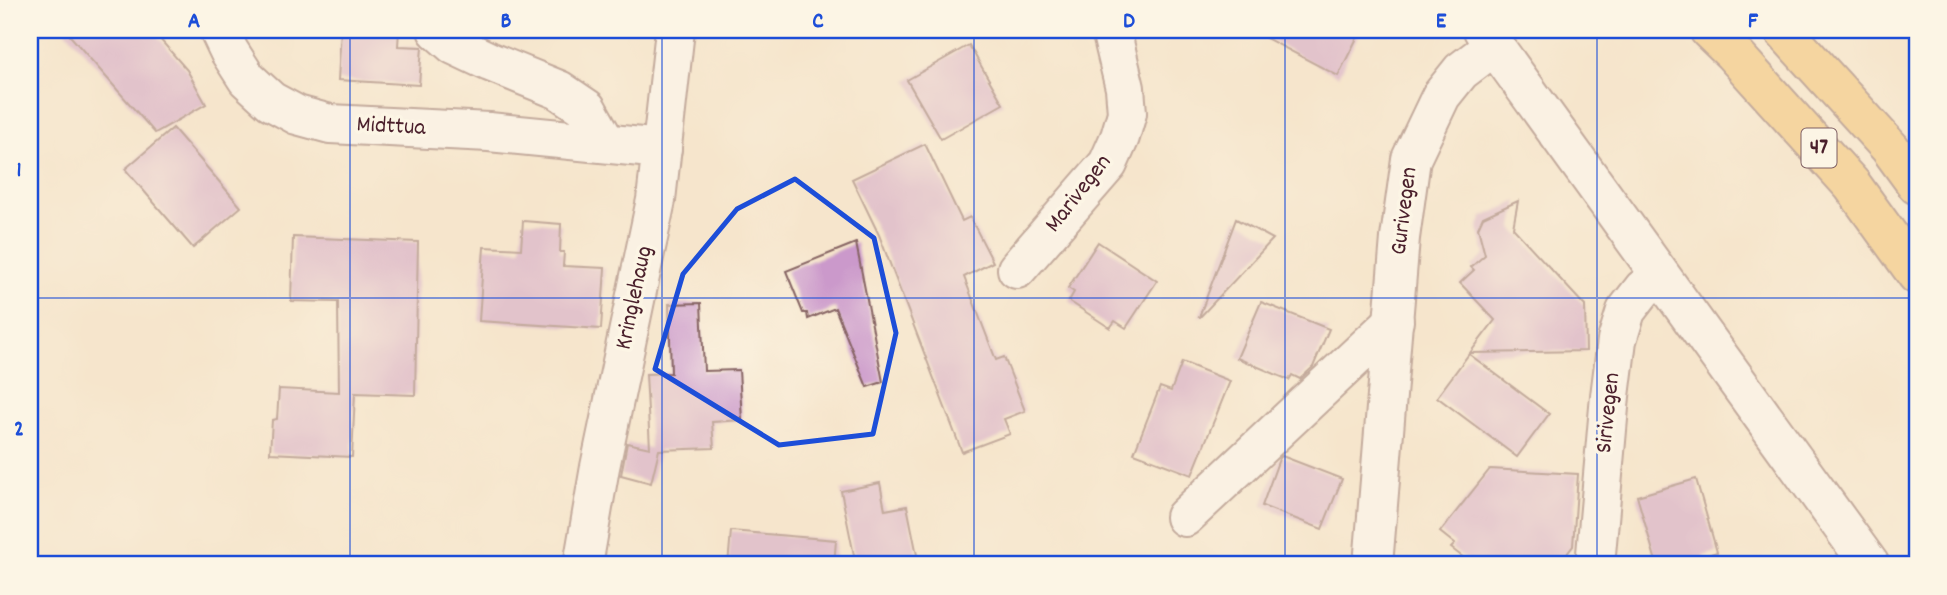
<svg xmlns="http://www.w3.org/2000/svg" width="1947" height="595" font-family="Dekko,sans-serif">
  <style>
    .building { fill: #cb99cb }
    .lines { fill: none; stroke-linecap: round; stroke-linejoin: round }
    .street-casing { stroke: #866463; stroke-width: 42 }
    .primary-casing { stroke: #866463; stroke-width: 42 }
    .street { stroke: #fff; stroke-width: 38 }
    .primary { stroke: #f3c26a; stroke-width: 38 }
    .marked { fill: none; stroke: #1d4ed8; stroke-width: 5; stroke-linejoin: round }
    .grid { fill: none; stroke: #1d4ed8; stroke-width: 2; stroke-opacity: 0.55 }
    .labels { text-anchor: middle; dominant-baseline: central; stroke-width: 7; stroke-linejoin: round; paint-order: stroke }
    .shield { fill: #fcf5e5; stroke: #7f5f63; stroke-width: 2 }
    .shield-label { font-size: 23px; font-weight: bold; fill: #4a1f2b }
    .street-label { font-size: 24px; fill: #4a1f2b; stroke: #fcf5e5 }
    .neatline { fill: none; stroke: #1d4ed8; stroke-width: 2.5 }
    .grid-label { font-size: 23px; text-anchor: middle; font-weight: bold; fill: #1d4ed8 }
  </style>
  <rect width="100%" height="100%" fill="#fcf5e5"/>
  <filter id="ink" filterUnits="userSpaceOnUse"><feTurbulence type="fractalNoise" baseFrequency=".0143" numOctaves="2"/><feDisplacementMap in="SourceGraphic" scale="14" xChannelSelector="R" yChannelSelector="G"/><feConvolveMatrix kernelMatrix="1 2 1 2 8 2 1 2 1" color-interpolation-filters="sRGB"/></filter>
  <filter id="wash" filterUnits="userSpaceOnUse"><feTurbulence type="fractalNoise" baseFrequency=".00686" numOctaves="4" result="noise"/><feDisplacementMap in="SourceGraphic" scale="28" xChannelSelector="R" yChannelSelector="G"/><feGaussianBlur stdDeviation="1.57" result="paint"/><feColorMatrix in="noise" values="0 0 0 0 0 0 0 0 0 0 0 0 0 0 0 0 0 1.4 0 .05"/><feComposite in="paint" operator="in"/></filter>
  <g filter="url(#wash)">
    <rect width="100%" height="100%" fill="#f6e5cc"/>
    <g id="blocks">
      <g class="building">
        <polygon points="65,30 152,30 187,70 206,104 155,133"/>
        <polygon points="341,30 399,30 398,46 422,47 419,85 338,80"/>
        <polygon points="1251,30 1361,30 1338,76"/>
        <polygon points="969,45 1003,104 941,139 907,80"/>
        <polygon points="173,128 241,207 193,248 125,169"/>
        <polygon points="925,144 962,221 970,217 993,262 964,277 996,360 1004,357 1025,411 1004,419 1010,434 962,452 879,235 852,179"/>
        <polygon points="1518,201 1513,228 1585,306 1586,351 1470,353 1495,320 1460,283 1474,270 1471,267 1485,255 1478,228 1483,217"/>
        <polygon points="1236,219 1273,239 1200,317 1199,317"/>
        <polygon points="523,221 561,224 560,252 564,252 563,266 605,268 601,329 479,321 484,247 521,249"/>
        <polygon points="293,237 418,242 415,395 355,393 352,457 270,453 272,420 277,419 279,389 339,392 338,302 291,301"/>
        <polygon points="1098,242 1157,281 1126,328 1115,321 1110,328 1069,301 1074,292 1068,288"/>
        <polygon points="856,243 883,382 867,387 835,308 808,319 807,313 803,313 786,271"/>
        <polygon points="1261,302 1329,329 1313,367 1300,379 1292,375 1289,380 1237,358"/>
        <polygon points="701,303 704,371 739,370 742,420 712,422 714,448 659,450 651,483 621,475 627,443 650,448 646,374 671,373 669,304"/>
        <polygon points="1469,354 1549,414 1517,457 1437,397"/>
        <polygon points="1182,362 1230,381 1192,475 1134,453 1160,387 1171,391"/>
        <polygon points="1282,456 1342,479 1322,529 1262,506 1279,459"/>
        <polygon points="1490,469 1578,474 1573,546 1558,565 1473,565 1451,548 1455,544 1440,532"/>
        <polygon points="1696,479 1717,552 1704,556 1706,565 1657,565 1637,496"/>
        <polygon points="880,483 885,510 907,506 919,565 856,565 841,491"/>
        <polygon points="731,531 836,540 834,565 728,565"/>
      </g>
    </g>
  </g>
  <g filter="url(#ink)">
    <use href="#blocks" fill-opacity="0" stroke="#866463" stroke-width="2"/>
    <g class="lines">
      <g class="street-casing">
        <g id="street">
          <polyline points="219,30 229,51 247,79 271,101 297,115 330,124 489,132 662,149"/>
          <polyline points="437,30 454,45 490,62 559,90 587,109 606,143"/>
          <polyline points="1483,30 1870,565"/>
          <polyline points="1017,269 1108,164 1120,137 1127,113 1125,88 1111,30"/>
          <polyline points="1185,517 1394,321"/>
          <polyline points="583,565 600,467 656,200 675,30"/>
          <polyline points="1373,565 1400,238 1411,159 1441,96 1461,71 1494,46"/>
          <polyline points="1595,565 1610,396 1617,340 1626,311 1643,289 1660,276"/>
        </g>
      </g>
      <g class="primary-casing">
        <g id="primary">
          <polyline points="1709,30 1732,52 1852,185 1917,275"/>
          <polyline points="1783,30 1890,148 1917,185"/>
        </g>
      </g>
      <use href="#street" class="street"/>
      <use href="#primary" class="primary"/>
    </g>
  </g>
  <path d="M0 0H1947V595H0ZM795 179 874 238 896 333 873 434 779 445 655 369 683 274 737 209Z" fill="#f6e5cc" fill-opacity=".55" fill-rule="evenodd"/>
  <path class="marked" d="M795 179 874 238 896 333 873 434 779 445 655 369 683 274 737 209Z"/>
  <path class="grid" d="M350 30V565M662 30V565M974 30V565M1285 30V565M1597 30V565M30 298H1917"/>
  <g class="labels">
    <rect class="shield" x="1801.5" y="128.5" width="35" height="39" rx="5"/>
    <g class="shield-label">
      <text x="1819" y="148">47</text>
    </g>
    <g class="street-label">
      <text transform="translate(391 127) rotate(3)">Midttua</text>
      <text transform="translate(1079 194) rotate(-52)">Marivegen</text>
      <text transform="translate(1405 211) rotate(-83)">Gurivegen</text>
      <text transform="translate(635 298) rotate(-78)">Kringlehaug</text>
      <text transform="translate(1609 413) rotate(-84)">Sirivegen</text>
    </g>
  </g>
  <rect width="1947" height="595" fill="none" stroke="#fcf5e5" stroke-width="77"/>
  <rect x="38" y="38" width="1871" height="518" class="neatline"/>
  <g class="grid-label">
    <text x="194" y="27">A</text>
    <text x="506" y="27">B</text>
    <text x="818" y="27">C</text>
    <text x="1129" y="27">D</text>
    <text x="1441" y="27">E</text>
    <text x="1753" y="27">F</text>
    <text x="19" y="176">1</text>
    <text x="19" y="435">2</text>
  </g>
</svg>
